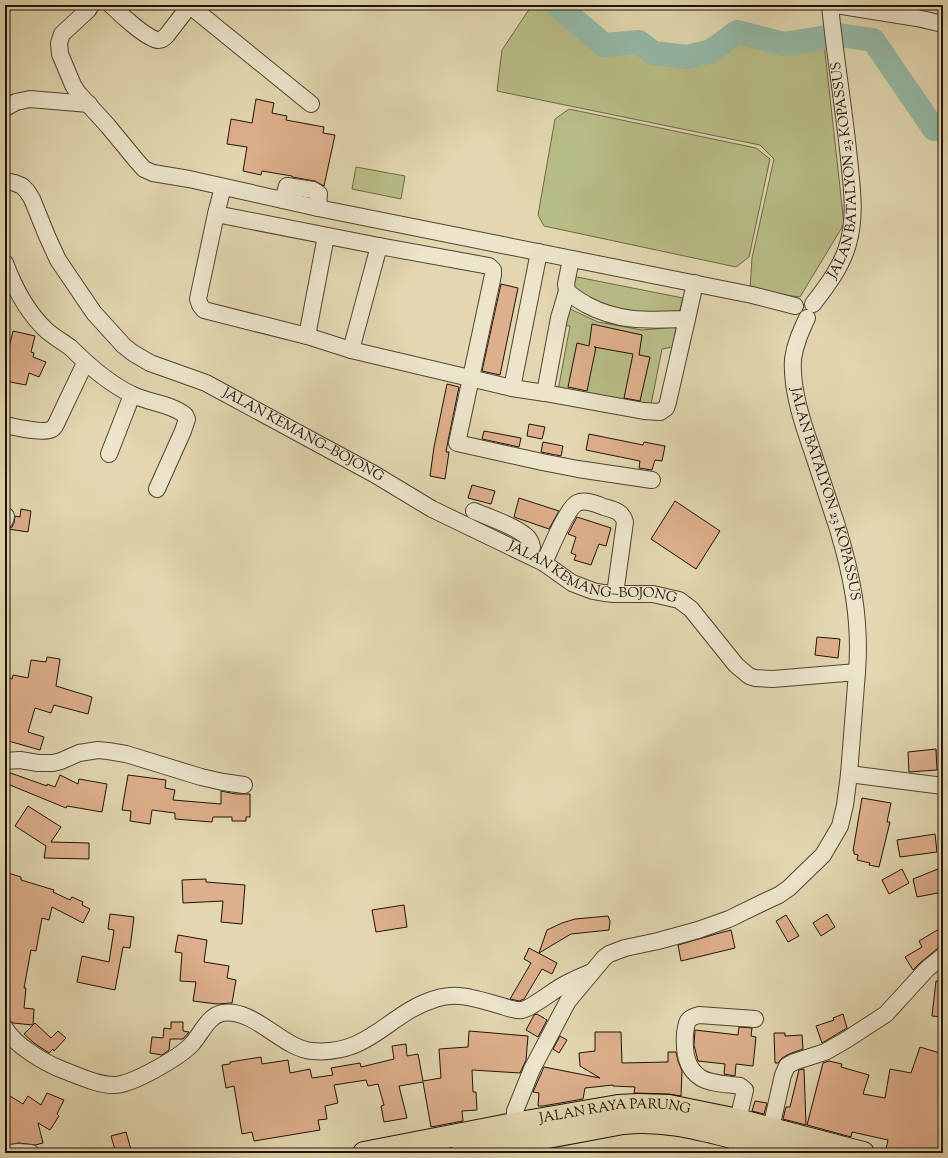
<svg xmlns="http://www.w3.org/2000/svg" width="948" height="1158" font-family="'Sorts Mill Goudy',serif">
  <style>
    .green { fill: #b8bd87; stroke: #6c6847 }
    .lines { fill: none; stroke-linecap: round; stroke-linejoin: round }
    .river { stroke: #95baa8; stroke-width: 24 }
    .building { fill: #deaf8c; stroke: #211207 }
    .minor-casing { stroke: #514331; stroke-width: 18 }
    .highway-casing { stroke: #211207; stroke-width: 24 }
    .minor { stroke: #ece5cc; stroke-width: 16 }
    .highway { stroke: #e2d7b0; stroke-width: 22 }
    .labels { text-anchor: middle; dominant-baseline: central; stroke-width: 3; stroke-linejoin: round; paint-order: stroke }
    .street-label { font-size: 14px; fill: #211207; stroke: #ece5cc }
  </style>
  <rect width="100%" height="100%" fill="#e2d7b0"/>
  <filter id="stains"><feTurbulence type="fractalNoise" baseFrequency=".005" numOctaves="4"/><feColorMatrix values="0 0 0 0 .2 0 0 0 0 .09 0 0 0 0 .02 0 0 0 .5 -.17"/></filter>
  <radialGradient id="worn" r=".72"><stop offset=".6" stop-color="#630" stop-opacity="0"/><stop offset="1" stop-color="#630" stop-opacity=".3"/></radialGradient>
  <g class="green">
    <polygon points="532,5 545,5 603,54 638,50 654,63 690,65 712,59 738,37 761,46 785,49 824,43 844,224 800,297 750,290 752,258 774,159 760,145 497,91 502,50"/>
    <polygon points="569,109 756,148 770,159 749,257 736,267 544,226 538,215 555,119"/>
    <polygon points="356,167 405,176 401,199 352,189"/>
    <polygon points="572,276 683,298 678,317 640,321 568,296"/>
    <polygon points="566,307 598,322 642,330 676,327 673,347 662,349 649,415 557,396 570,326 562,325"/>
  </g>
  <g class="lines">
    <polyline class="river" points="557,5 604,45 639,42 653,53 687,57 711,51 737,32 784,44 839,35 873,40 934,129"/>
  </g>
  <g class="building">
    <polygon points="256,99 274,103 272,113 287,116 286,120 324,127 323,133 335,135 324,186 315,181 292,177 292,176 262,171 261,175 243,171 247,147 227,144 231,119 252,123"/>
    <polygon points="501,284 518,288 500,375 482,371"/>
    <polygon points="592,324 642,335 639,355 650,357 640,401 624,398 633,354 594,347 596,347 587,391 568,387 577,343 589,346"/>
    <polygon points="13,331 35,336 31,352 34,353 33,357 46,362 39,377 29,373 26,385 5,381 5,356 8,348 9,348"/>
    <polygon points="447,384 459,387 448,441 446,452 449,452 445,479 430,476 434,447"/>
    <polygon points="529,424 545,427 542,439 527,436"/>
    <polygon points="484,431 521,438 519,447 482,439"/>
    <polygon points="589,434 643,445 644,442 665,446 662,461 655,460 652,470 639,468 640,461 586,450"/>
    <polygon points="543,442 563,446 561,456 541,452"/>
    <polygon points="472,485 495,491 491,504 468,498"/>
    <polygon points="519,498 559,511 549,529 514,517"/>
    <polygon points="675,501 720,531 696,569 651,539"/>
    <polygon points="21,509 31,511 28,532 8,529 12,527 14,523 15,516 20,517"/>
    <polygon points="577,517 611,528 606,546 599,544 591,565 574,560 576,555 571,553 576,537 568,534"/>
    <polygon points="817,637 840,639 838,658 815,655"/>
    <polygon points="47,657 60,659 56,686 92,697 88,714 54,705 51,713 35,708 28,732 44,737 40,750 5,740 5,675 12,679 13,675 28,678 31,660 46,662"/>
    <polygon points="936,749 937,770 909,772 908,752"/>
    <polygon points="5,771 47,786 47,784 55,787 60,775 78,784 79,779 107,784 102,812 67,806 66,808 5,783"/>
    <polygon points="128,775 166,780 165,788 175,790 173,800 221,804 221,791 236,794 250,794 250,817 246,817 246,821 232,821 232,817 213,817 212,822 175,819 175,813 152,810 150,824 130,821 131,811 122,810"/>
    <polygon points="862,798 891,803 887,822 890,822 879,867 869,865 870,863 857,860 858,855 854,854 854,851 853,851"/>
    <polygon points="28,806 61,827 51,842 89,843 89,859 44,858 46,846 15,826"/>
    <polygon points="935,834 937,852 900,857 897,840"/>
    <polygon points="943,867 943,892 917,897 913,879"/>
    <polygon points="902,869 909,883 889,894 882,880"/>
    <polygon points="5,872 21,877 21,880 54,890 53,892 70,900 72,897 83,902 82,905 90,909 83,923 52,907 49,920 42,918 36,951 31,950 24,988 26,988 24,1008 34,1009 33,1025 13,1023 9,1020 5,1019 9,973 5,972 8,952 5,951 5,921 8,908 5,908"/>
    <polygon points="206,879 206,882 245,885 242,924 221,922 223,901 183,903 182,880"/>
    <polygon points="404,905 407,927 376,932 372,910"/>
    <polygon points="110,914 134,917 130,948 123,947 115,990 77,982 82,956 109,962 114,930 108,929"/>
    <polygon points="827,914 835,927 821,936 813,923"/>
    <polygon points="786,915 799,936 788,942 776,921"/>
    <polygon points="608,916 610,921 609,930 571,934 539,953 547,930 562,923 575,919"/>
    <polygon points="939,929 943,937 943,947 937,949 921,962 913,970 905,957 922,947 919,941"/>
    <polygon points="731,930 735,948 681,961 678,945 716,934"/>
    <polygon points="178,935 207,940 204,962 229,966 227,978 236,980 232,1003 217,1004 193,1001 196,982 180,981 182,953 175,952"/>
    <polygon points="529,948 557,963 552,974 542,969 524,999 519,1001 510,999 531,963 524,959"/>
    <polygon points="936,981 943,982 943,1017 932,1016"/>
    <polygon points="537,1014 547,1020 538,1037 526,1030 534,1015"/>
    <polygon points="843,1014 847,1028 822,1043 816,1026 834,1020 833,1018"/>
    <polygon points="171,1022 183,1022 183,1031 189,1032 183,1039 170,1039 169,1050 162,1055 150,1053 152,1037 163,1038 164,1028 171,1029"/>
    <polygon points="35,1023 51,1038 58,1031 66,1038 54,1051 53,1049 49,1053 34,1043 24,1034"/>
    <polygon points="739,1027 752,1028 751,1036 756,1037 753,1066 736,1064 735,1076 724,1074 725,1064 698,1061 694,1045 695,1030 738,1035"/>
    <polygon points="469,1031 528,1036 526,1060 520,1073 472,1070 473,1092 476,1092 477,1110 462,1111 463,1121 431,1127 423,1082 399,1086 407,1118 384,1122 381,1106 384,1105 378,1084 368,1086 366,1080 334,1085 338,1103 325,1106 327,1119 318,1120 320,1130 254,1141 252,1132 242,1134 234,1086 226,1088 222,1065 230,1064 230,1062 261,1057 262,1064 288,1060 290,1073 310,1069 312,1078 333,1075 331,1068 360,1063 361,1067 394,1059 392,1046 406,1044 407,1056 418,1054 423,1081 441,1078 439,1049 468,1047"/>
    <polygon points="595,1032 621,1032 622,1063 668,1062 668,1052 676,1052 678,1061 682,1071 681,1096 669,1094 634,1093 635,1087 613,1086 613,1085 585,1088 583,1099 543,1106 538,1106 539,1093 533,1092 544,1067 600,1078 580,1066 579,1053 595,1051"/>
    <polygon points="774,1033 785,1033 785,1036 802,1035 803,1049 789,1054 782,1058 778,1063 775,1063"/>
    <polygon points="560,1036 567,1040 559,1053 553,1049"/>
    <polygon points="920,1047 943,1054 943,1153 885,1153 888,1140 852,1132 851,1137 807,1125 823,1063 829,1061 842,1064 841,1067 869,1075 863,1094 885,1098 890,1069 911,1073"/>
    <polygon points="804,1069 806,1125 783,1119 786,1107 790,1107 799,1070"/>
    <polygon points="5,1093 23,1104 28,1096 41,1105 47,1093 64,1100 57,1114 59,1116 50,1130 38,1123 43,1143 35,1145 19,1143 7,1145 5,1144"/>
    <polygon points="755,1101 767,1103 764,1114 752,1111"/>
    <polygon points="126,1132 132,1153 116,1153 111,1136"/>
  </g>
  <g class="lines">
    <g class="minor-casing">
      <g id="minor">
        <polyline points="91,5 88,10 62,34 59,43 60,54 73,85 78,93 108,126 136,160 144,169 153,173 189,179 318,208 752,295 795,306"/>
        <path d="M111 5C119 13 149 41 159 40 162 40 164 38 167 35L190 5"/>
        <polyline points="189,5 311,104"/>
        <polyline points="836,5 917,18 943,24"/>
        <polyline points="5,108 16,102 30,99 89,104"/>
        <path id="s1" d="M5 181 15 183 22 186 27 191 32 199 47 236 58 260 94 313 124 346 133 353 150 363 206 383 374 474 432 509 544 563 572 583 593 591 604 593 615 594H653L679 600 691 609 736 665 749 676 755 678 773 679 857 672 849 774 845 805 840 826 823 855 789 888 779 895 766 901 729 919 698 930 658 941 625 948 609 954 604 958 568 1001 532 1069 515 1111 514 1124 516 1134"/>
        <polyline points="223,187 216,214 198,299 200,305 204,310 307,336 351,350 512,388 545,393"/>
        <polyline points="283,200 287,186 313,190 319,194 318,208"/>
        <polyline points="216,214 379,246 489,266 493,270 493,275 457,443 542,462 578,469 652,480"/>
        <path d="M571 259 566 284 567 291C573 297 580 301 587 305 621 323 650 320 687 319L695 283"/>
        <path d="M5 263C14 287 27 312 46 330 54 337 63 342 71 348 89 366 108 383 131 394 148 403 170 403 185 415L187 419 183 431 157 489"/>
        <polyline points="567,291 559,318 545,393 644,411 660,412 666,408 668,402 687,319"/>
        <path id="s2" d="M813 304C827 286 842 266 848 244 856 217 852 187 849 159 844 108 835 57 830 5"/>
        <path id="s3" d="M807 318C801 331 795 344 793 359 791 390 803 424 813 453 821 477 829 501 837 526 852 575 861 620 857 672"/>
        <polyline points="307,336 326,236"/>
        <polyline points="351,350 379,246"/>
        <polyline points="512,388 539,252"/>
        <path d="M5 425C15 427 44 434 52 429 54 428 55 426 56 424L85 363"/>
        <polyline points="109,454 132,395"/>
        <path d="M474 511C488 517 515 526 526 536 530 539 531 542 532 547L528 555"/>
        <polyline points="5,520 6,516"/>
        <path d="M544 563C549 552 567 508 577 503 585 499 596 504 604 507 614 510 622 511 625 522L615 594"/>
        <polyline points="5,761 20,760 38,763 53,763 61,761 79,753 98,750 108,751 126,754 201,777 223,782 244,785"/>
        <polyline points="849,774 943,786"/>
        <path d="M5 1028C14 1045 45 1063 63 1070 79 1076 97 1085 114 1085 132 1085 180 1057 192 1044 201 1034 208 1016 222 1013 253 1007 283 1049 312 1051 370 1056 388 1013 435 999 459 991 479 1000 502 1006 508 1008 516 1011 522 1010 532 1008 551 992 562 986 570 981 580 977 589 973"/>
        <path d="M738 1120 745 1090 740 1086C728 1084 711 1084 701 1078 685 1068 684 1050 685 1033 686 1029 686 1024 688 1021 690 1018 695 1016 699 1015L755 1019"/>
        <polyline points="771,1128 783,1075 787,1066 794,1062 825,1052 846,1040 886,1014 927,969 943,956"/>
        <polyline points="12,1153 18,1152 31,1153"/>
      </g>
    </g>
    <g class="highway-casing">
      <g id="highway">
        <path id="s4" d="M364 1153 514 1124 618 1106 638 1105 669 1106 738 1120 863 1153"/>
        <path d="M462 1153 623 1123C660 1119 693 1127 728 1136 751 1142 774 1147 797 1153"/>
      </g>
    </g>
    <use href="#minor" class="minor"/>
    <use href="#highway" class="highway"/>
  </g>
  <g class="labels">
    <g class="street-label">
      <text stroke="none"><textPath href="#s2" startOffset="143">JALAN BATALYON 23 KOPASSUS</textPath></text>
      <text stroke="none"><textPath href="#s1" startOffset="410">JALAN KEMANG–BOJONG</textPath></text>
      <text stroke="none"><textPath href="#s3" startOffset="183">JALAN BATALYON 23 KOPASSUS</textPath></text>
      <text stroke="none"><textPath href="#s1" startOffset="734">JALAN KEMANG–BOJONG</textPath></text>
      <text stroke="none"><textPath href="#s4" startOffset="255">JALAN RAYA PARUNG</textPath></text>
    </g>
  </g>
  <rect width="948" height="1158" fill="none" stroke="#e2d7b0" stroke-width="20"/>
  <rect x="6" y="6" width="936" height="1146" fill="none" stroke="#211207" stroke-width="2"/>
  <rect x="10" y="10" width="928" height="1138" fill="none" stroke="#211207"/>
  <rect width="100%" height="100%" filter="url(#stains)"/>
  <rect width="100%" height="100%" fill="url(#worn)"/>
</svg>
